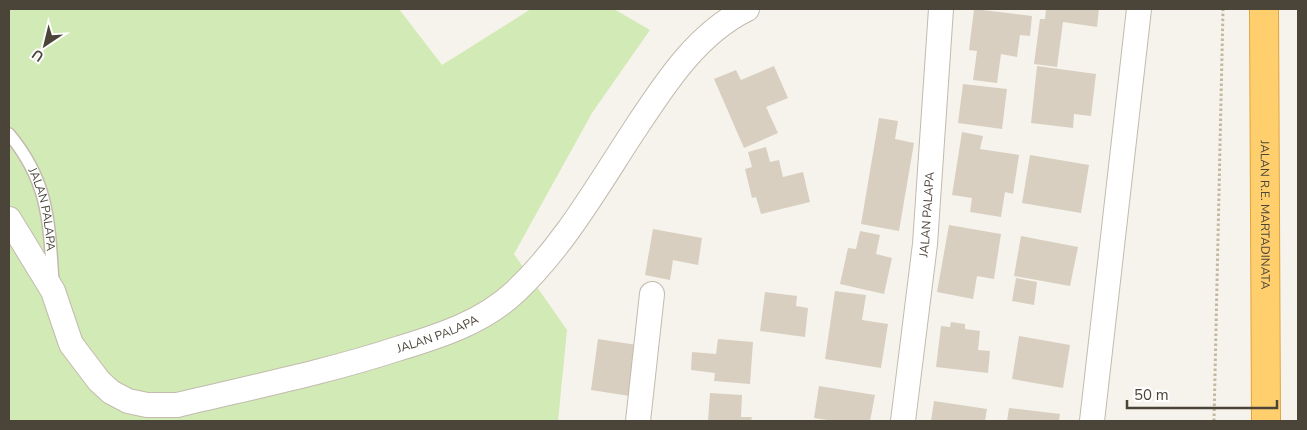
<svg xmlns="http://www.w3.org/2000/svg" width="1307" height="430" font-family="'Nunito Sans',sans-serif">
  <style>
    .green { fill: #d2eab5 }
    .building { fill: #d8cfc1 }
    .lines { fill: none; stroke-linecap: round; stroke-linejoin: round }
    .lane-casing { stroke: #c2bbae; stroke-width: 14 }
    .street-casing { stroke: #c2bbae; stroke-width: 26 }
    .highway-casing { stroke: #e0a43c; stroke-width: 30 }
    .path { stroke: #c4b79f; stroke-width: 3; stroke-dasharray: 2.5 2.5; stroke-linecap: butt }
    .lane { stroke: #fff; stroke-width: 11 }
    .street { stroke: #fff; stroke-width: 24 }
    .highway { stroke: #ffcf6e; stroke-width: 28 }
    .labels { text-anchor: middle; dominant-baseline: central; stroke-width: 4; stroke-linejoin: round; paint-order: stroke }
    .street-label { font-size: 12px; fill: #4b4439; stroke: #fff }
  </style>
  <rect width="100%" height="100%" fill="#f6f3ec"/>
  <polygon class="green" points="9,9 399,9 442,65 531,9 614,9 650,30 592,113 514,254 567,330 558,421 9,421"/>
  <g class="building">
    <polygon points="974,9 1032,16 1030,36 1020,35 1017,57 1001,54 997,83 973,80 977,51 969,50"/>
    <polygon points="1046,9 1099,9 1097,27 1063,22 1057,67 1034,64 1040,19 1045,19"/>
    <polygon points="774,66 788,98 766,107 778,133 744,148 714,79 736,70 741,80"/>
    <polygon points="1037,66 1096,74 1091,116 1074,114 1073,128 1031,123"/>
    <polygon points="963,84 1007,89 1002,129 958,123"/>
    <polygon points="879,118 898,121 895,139 914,143 899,231 861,224"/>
    <polygon points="962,132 983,136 980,149 1019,155 1013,194 1005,192 1001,217 970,212 972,198 952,195"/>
    <polygon points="766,147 770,162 779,160 783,177 803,172 810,202 761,214 756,197 752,198 745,169 752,167 748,152"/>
    <polygon points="1030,155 1089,165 1081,213 1022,203"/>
    <polygon points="949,225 1001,234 994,279 977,276 973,299 937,292"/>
    <polygon points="653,229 702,238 698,265 673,260 670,280 645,275"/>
    <polygon points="860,231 880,235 876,254 892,258 884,294 840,284 848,248 856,249"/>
    <polygon points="1021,236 1078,247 1070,286 1014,276"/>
    <polygon points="1016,278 1037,282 1034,305 1012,301"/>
    <polygon points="835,291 866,295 862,320 888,324 881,368 825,359"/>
    <polygon points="765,292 797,296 796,306 808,308 805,337 760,331"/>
    <polygon points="951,322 965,324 965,329 980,331 978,350 990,351 988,373 936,367 941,326 950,327"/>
    <polygon points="1019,336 1070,345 1063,388 1012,379"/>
    <polygon points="598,339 637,345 630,396 591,390"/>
    <polygon points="718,339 753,342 750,384 714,381 715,373 691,370 692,352 716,354"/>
    <polygon points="819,386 875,395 870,421 834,421 814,418"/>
    <polygon points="710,393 742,395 741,417 752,417 751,421 708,421"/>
    <polygon points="934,401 987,409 985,421 931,421"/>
    <polygon points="1009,408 1060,414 1059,421 1007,421"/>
  </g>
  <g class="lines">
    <g class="lane-casing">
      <g id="lane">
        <path id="s1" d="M9 134C49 182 49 222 53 282"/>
      </g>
    </g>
    <g class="street-casing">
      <g id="street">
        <path id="s2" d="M9 219 53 291 71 344 99 381 111 392 128 401 147 405H177C252 387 327 372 400 348 440 336 483 322 515 292 563 247 597 187 633 132 664 85 696 34 747 9"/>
        <polyline points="638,421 652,294"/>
        <path id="s3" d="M903 421 925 244 941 9"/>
        <polyline points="1092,421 1139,9"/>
      </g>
    </g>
    <g class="highway-casing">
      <g id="highway">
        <path id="s4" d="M1264 9 1266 421"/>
      </g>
    </g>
    <polyline class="path" points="1214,421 1223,9"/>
    <use href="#lane" class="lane"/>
    <use href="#street" class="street"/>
    <use href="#highway" class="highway"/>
  </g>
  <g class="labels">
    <g class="street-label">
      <text stroke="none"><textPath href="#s1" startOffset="84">JALAN PALAPA</textPath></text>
      <text stroke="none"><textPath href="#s3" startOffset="208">JALAN PALAPA</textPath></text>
      <text stroke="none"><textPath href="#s4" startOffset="206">JALAN R.E. MARTADINATA</textPath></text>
      <text stroke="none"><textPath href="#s2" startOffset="542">JALAN PALAPA</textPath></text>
    </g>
  </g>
  <rect width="1307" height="430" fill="none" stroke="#4b4439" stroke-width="20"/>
  <g transform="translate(45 45) rotate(215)" stroke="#ffffff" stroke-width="4" paint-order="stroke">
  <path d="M0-4L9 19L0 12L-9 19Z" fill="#4b4439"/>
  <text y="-8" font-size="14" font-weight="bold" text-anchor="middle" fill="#4b4439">U</text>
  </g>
  <path d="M1127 400v8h150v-8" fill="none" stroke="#4b4439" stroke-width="2.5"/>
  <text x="1134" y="400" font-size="15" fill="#4b4439" stroke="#ffffff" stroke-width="4" paint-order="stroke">50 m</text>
</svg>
